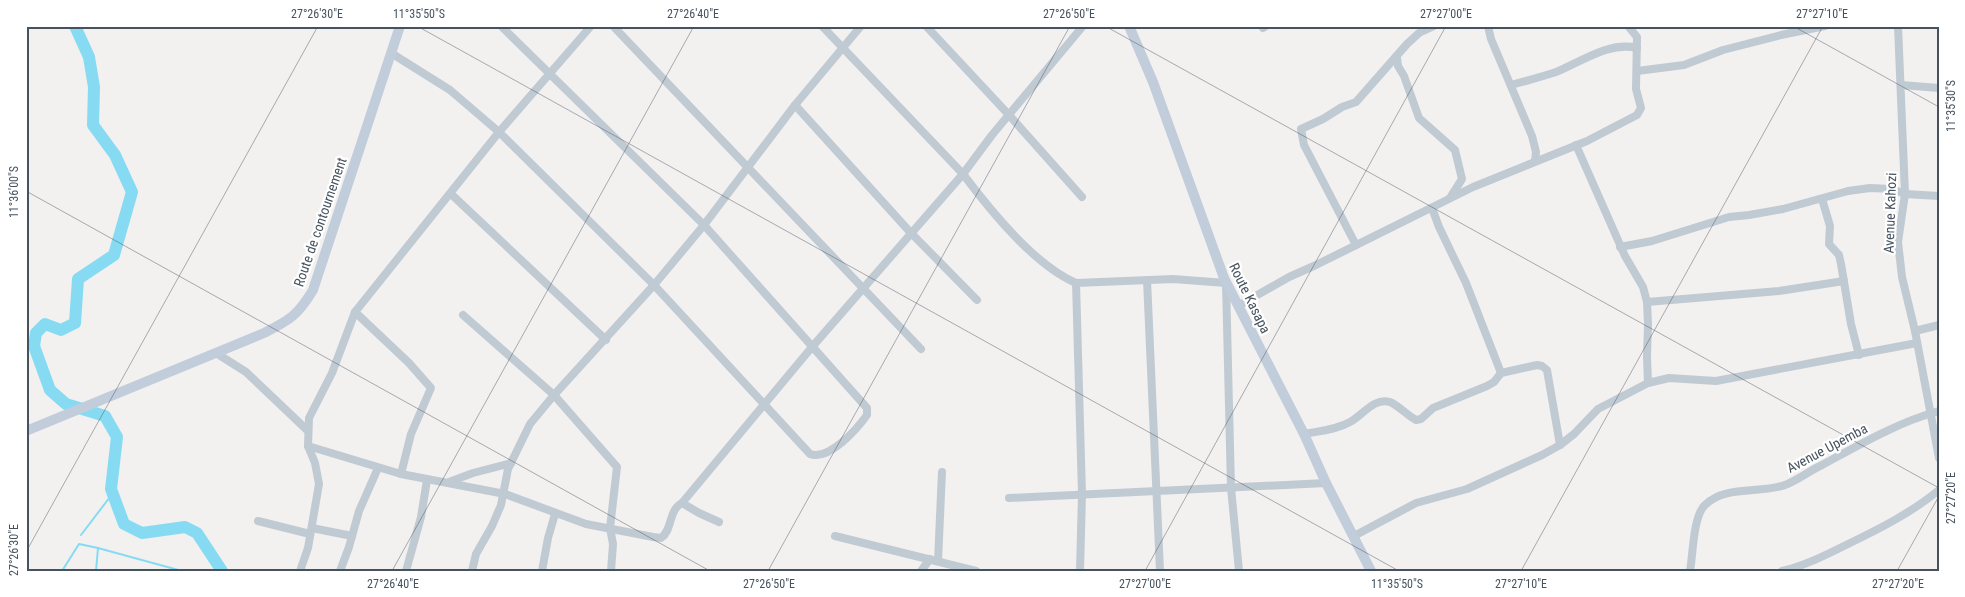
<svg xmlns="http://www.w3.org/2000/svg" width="1965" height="597" font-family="'Roboto Condensed',sans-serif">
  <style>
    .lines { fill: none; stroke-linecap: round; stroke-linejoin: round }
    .stream { stroke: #86dbf3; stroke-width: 2 }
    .river { stroke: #86dbf3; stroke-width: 12 }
    .street { stroke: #c0cad3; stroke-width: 8 }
    .secondary { stroke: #c1cdda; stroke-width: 10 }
    .ticks { fill: none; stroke: #46535f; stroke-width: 1; stroke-opacity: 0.45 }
    .labels { text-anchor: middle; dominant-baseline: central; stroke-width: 4.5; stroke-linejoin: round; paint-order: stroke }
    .street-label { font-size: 14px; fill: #46535f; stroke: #fff }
    .neatline { fill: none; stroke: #46535f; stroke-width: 2 }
    .ticks-label { font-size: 12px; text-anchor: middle; fill: #46535f }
  </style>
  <rect width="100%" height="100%" fill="#f3f0f0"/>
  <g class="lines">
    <g class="stream">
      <polyline points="81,535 113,493"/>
      <polyline points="98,548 182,571"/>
      <polyline points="62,571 79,544 98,548 96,571"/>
    </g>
    <polyline class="river" points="75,26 89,57 94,87 93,125 115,155 132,192 114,255 78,279 75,323 61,330 45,324 36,333 34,346 50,390 66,404 105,416 117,437 111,489 124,524 142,533 185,527 197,533 222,571"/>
    <g class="street">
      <path d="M613 26C716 133 818 242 921 349"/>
      <path d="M822 26 963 174C990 210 1034 265 1076 283L1173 279 1226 283 1231 488 1239 571"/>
      <polyline points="926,26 1009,115 1082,197"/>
      <polyline points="1488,26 1491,39 1532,136 1536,152 1535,161"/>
      <polyline points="1898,26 1905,194 1898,242 1902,277 1915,331 1939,458"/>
      <polyline points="1263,28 1266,26"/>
      <path d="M391 53 450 90 499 132 654 285 810 454C829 461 857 429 867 415V408L704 225 501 26"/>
      <polyline points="1397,58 1398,66 1404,76 1419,118 1455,150 1462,179 1450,198"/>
      <polyline points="1637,71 1684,65 1723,50 1781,35 1825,26"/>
      <path d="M1511 85C1526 81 1541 77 1556 72 1581 62 1609 41 1637 48"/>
      <polyline points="1901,85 1939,88"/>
      <polyline points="795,105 910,232 977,300"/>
      <polyline points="1576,145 1625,256 1643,287 1647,302 1648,324 1647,357 1648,383"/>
      <polyline points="451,194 606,340"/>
      <polyline points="1822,199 1830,226 1829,244 1839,255 1841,264 1851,324 1859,355"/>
      <polyline points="1432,208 1439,227 1466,283 1501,373"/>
      <polyline points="1356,245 1304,145 1301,129 1323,119 1342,107 1356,102 1407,44 1419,33 1434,26"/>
      <polyline points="1620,247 1652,241 1729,217 1749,215 1783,209 1848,191 1870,188 1892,189 1905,194 1939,196"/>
      <polyline points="1147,280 1160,571"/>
      <polyline points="1076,283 1082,494 1080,571"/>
      <polyline points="1647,302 1779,291 1844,281"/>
      <polyline points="1238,306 1289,277 1316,265 1473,187 1587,141 1637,115 1641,108 1636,89 1637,37 1628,26"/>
      <polyline points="355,312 409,363 431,388 411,434 401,474"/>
      <polyline points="463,315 554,395 617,467 610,528 613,544 611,571"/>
      <polyline points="1915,331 1939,325"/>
      <polyline points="216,353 246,372 307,430"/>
      <path d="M1304 434C1319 431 1336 430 1350 422 1362 416 1374 397 1390 402 1399 406 1407 415 1416 420L1421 419 1433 408 1487 386 1494 382 1501 373 1537 365 1542 366 1547 370 1560 445"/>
      <path d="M308 446 401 474 505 494 586 524 653 537 661 538C673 530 668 510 682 503L699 513 719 522"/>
      <polyline points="449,482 473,473 511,463"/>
      <polyline points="1009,498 1326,483"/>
      <polyline points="682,503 812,347 963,174 992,135 1083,26"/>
      <polyline points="258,521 310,534"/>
      <polyline points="312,528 352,536"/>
      <polyline points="835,536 976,571"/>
      <polyline points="1354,536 1416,503 1467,489 1542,455 1560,445 1574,434 1598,409 1648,383 1669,378 1716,381 1917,343"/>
      <polyline points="938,561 942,472"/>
      <polyline points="300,571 308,548 319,484 315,463 308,446 309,418 332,373 355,312 499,132 591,26"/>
      <polyline points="340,571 349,547 359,511 378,468"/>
      <polyline points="406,571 421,517 427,480"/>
      <polyline points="472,571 476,554 492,526 501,505 508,469 530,424 554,395 654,285 704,225 795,105 861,26"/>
      <polyline points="542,571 548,538 555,514"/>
      <polyline points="921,571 930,559"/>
      <path d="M1690 571C1693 555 1693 516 1705 505 1725 485 1760 494 1785 485 1798 480 1809 471 1822 465 1859 445 1898 422 1939 411"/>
      <path d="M1782 571C1804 566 1826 555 1846 545 1879 529 1911 513 1939 490"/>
    </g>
    <g class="secondary">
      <polyline points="1129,26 1153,82 1224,278 1304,434 1326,483 1371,571"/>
      <path d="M26 431 264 333C290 320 298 315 313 290L400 26"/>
    </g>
  </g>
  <path class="ticks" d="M417 26 1399 571M1105 26 1939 488M1793 26 1939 107M26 191 710 571M26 552 318 26M392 571 694 26M768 571 1070 26M1145 571 1446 26M1521 571 1823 26M1897 571 1939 496"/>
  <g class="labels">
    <g class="street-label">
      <text transform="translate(1890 213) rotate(-88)">Avenue Kahozi</text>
      <text transform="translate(320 222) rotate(-71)">Route de contournement</text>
      <text transform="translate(1250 298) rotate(64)">Route Kasapa</text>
      <text transform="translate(1827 448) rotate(-28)">Avenue Upemba</text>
    </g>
  </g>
  <rect width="1965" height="597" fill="none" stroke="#ffffff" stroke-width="55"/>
  <rect x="28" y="28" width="1910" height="542" class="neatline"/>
  <g class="ticks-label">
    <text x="317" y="18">27°26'30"E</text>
    <text x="419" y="18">11°35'50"S</text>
    <text x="693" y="18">27°26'40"E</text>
    <text x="1069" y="18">27°26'50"E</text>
    <text x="1446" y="18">27°27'00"E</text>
    <text x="1822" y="18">27°27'10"E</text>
    <text transform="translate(1951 106) rotate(-90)" y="4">11°35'30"S</text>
    <text transform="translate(14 192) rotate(-90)" y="4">11°36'00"S</text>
    <text transform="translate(1951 498) rotate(-90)" y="4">27°27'20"E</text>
    <text transform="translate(14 550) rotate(-90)" y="4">27°26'30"E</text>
    <text x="393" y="588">27°26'40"E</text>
    <text x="769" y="588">27°26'50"E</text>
    <text x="1145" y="588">27°27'00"E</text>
    <text x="1397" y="588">11°35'50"S</text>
    <text x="1521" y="588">27°27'10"E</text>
    <text x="1898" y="588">27°27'20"E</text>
  </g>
</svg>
